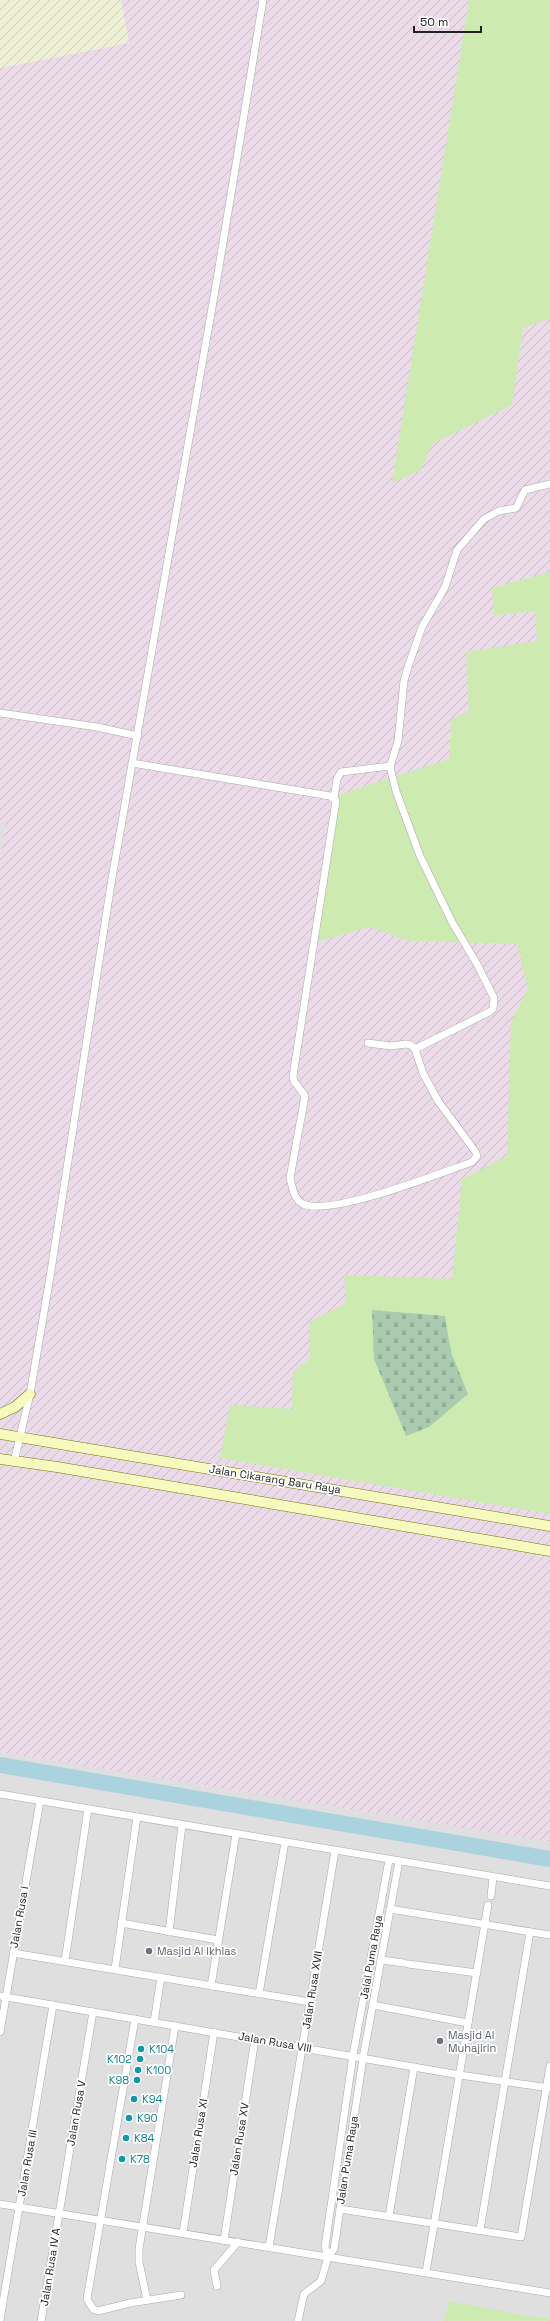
<svg xmlns="http://www.w3.org/2000/svg" width="550" height="2321" font-family="'Space Grotesk',sans-serif">
  <style>
    .residential { fill: #e0dfdf }
    .industrial { fill: url(#industrial-furrows) }
    .farmland { fill: url(#farmland-furrows) }
    .grass { fill: #cdebb0 }
    .cemetery { fill: url(#cemetery-stones) }
    .lines { fill: none; stroke-linecap: round; stroke-linejoin: round }
    .river { stroke: #aad3df; stroke-width: 16 }
    .street-casing { stroke: #a9a9a9; stroke-width: 8 }
    .secondary-casing { stroke: #707d05; stroke-width: 11 }
    .street { stroke: #fff; stroke-width: 7 }
    .secondary { stroke: #f7fabf; stroke-width: 10 }
    .worship-dot { fill: #6b7280; stroke: #fff; stroke-width: 1.5 }
    .culture-dot { fill: #0f9aa8; stroke: #fff; stroke-width: 1.5 }
    .labels { text-anchor: middle; dominant-baseline: central; stroke-width: 3.5; stroke-linejoin: round; paint-order: stroke }
    .street-label { font-size: 11px; fill: #222; stroke: #fff }
    .worship-label { font-size: 11px; fill: #5b616d; stroke: #fff; text-anchor: start }
    .culture-label { font-size: 11px; fill: #0d838f; stroke: #fff; text-anchor: start }
  </style>
  <defs>
    <pattern id="industrial-furrows" width="10" height="10" patternUnits="userSpaceOnUse"><rect width="10" height="10" fill="#ebdbe8"/><path d="M-1 1l2-2M0 10L10 0M9 11l2-2" fill="none" stroke="#c9bcc7"/></pattern>
    <pattern id="farmland-furrows" width="10" height="10" patternUnits="userSpaceOnUse"><rect width="10" height="10" fill="#eef0d5"/><path d="M-1 1l2-2M0 10L10 0M9 11l2-2" fill="none" stroke="#ccceb7"/></pattern>
    <pattern id="cemetery-stones" width="16" height="16" patternUnits="userSpaceOnUse"><rect width="16" height="16" fill="#aacbaf"/><path d="M2 7V4a2 2 0 0 1 4 0v3zM10 15v-3a2 2 0 0 1 4 0v3z" fill="#92ae96"/></pattern>
  </defs>
  <rect width="100%" height="100%" fill="#f2efe9"/>
  <polygon class="residential" points="121,0 550,0 550,2321 0,2321 0,68 129,43"/>
  <polygon class="industrial" points="121,0 550,0 550,1842 0,1752 0,856 5,825 0,824 0,68 129,43"/>
  <polygon class="farmland" points="0,0 121,0 129,43 0,68"/>
  <g class="grass">
    <polygon points="469,0 550,0 550,319 523,328 512,405 432,444 421,470 392,483"/>
    <polygon points="550,572 550,1514 220,1458 230,1405 292,1409 293,1372 310,1358 309,1322 346,1303 344,1275 452,1279 462,1179 507,1156 511,1022 528,988 517,944 409,941 370,927 312,943 338,795 449,759 451,720 469,711 466,652 537,641 535,611 494,616 492,588"/>
    <polygon points="449,2301 539,2318 550,2318 550,2321 444,2321"/>
  </g>
  <polygon class="cemetery" points="372,1310 445,1316 451,1352 468,1394 429,1427 406,1436 374,1359"/>
  <g class="lines">
    <polyline class="river" points="0,1765 550,1859"/>
    <g class="street-casing">
      <g id="street">
        <polyline points="0,713 97,727 138,736"/>
        <path d="M132 763 330 796 336 801 293 1076 294 1081 305 1096 290 1178C292 1186 294 1200 303 1204 330 1217 440 1173 472 1162L477 1156 475 1151 438 1101 423 1073 415 1049 489 1012 493 1009 494 998 477 964 452 922 420 856 396 791 390 767 398 741 404 681 408 667 422 627 445 587 457 550 484 519 499 511 516 508 525 490 550 484"/>
        <polyline points="334,798 337,779 341,772 390,766"/>
        <polyline points="368,1043 391,1046 406,1044 411,1045 415,1049"/>
        <polyline points="14,1462 30,1394 50,1277 111,884 217,279 263,0"/>
        <polyline points="0,1794 550,1886"/>
        <polyline points="491,1896 493,1877"/>
        <polyline points="390,1909 550,1935"/>
        <polyline points="121,1923 218,1940"/>
        <polyline points="169,1932 182,1825"/>
        <polyline points="13,1953 310,2002"/>
        <polyline points="381,1960 404,1963"/>
        <polyline points="65,1961 88,1809"/>
        <polyline points="408,1964 477,1973"/>
        <polyline points="115,1969 137,1817"/>
        <polyline points="211,1986 236,1834"/>
        <polyline points="259,1994 285,1842"/>
        <polyline points="0,1996 460,2075 550,2088"/>
        <polyline points="373,2005 468,2023"/>
        <polyline points="135,2019 87,2299 93,2309 98,2311 130,2303 181,2295"/>
        <polyline points="154,2022 161,1977"/>
        <polyline points="0,2032 40,1801"/>
        <polyline points="0,2204 550,2293"/>
        <polyline points="340,2209 521,2237 550,2066"/>
        <polyline points="389,2216 414,2067"/>
        <polyline points="480,2230 530,1932"/>
        <polyline points="183,2233 214,2032"/>
        <polyline points="224,2240 255,2039"/>
        <polyline points="269,2247 335,1851"/>
        <polyline points="328,2257 325,2247 353,2055 389,1860"/>
        <polyline points="426,2272 488,1905"/>
        <polyline points="217,2286 214,2270 238,2242"/>
        <polyline points="147,2300 139,2262 139,2249 175,2026"/>
        <polyline points="0,2320 53,2005"/>
        <polyline points="41,2321 93,2012"/>
        <polyline points="298,2321 304,2294 321,2281 328,2257 334,2249 363,2058 399,1861"/>
      </g>
    </g>
    <g class="secondary-casing">
      <g id="secondary">
        <polyline points="0,1414 15,1407 30,1394"/>
        <polyline points="0,1434 550,1526"/>
        <polyline points="0,1459 57,1467 550,1551"/>
      </g>
    </g>
    <use href="#street" class="street"/>
    <use href="#secondary" class="secondary"/>
  </g>
  <g class="worship-dot">
    <circle cx="149" cy="1951" r="4"/>
    <circle cx="440" cy="2041" r="4"/>
  </g>
  <g class="culture-dot">
    <circle cx="141" cy="2049" r="4"/>
    <circle cx="140" cy="2059" r="4"/>
    <circle cx="138" cy="2070" r="4"/>
    <circle cx="137" cy="2080" r="4"/>
    <circle cx="134" cy="2099" r="4"/>
    <circle cx="129" cy="2118" r="4"/>
    <circle cx="126" cy="2138" r="4"/>
    <circle cx="122" cy="2159" r="4"/>
  </g>
  <g class="labels">
    <g class="street-label">
      <text transform="translate(275 1479) rotate(9)">Jalan Cikarang Baru Raya</text>
      <text transform="translate(19 1917) rotate(-80)">Jalan Rusa I</text>
      <text transform="translate(371 1957) rotate(-80)">Jalal Puma Raya</text>
      <text transform="translate(312 1990) rotate(-81)">Jalan Rusa XVII</text>
      <text transform="translate(275 2042) rotate(10)">Jalan Rusa VIII</text>
      <text transform="translate(76 2113) rotate(-80)">Jalan Rusa V</text>
      <text transform="translate(198 2133) rotate(-81)">Jalan Rusa XI</text>
      <text transform="translate(239 2139) rotate(-81)">Jalan Rusa XV</text>
      <text transform="translate(347 2160) rotate(-81)">Jalan Puma Raya</text>
      <text transform="translate(27 2163) rotate(-80)">Jalan Rusa III</text>
      <text transform="translate(50 2267) rotate(-81)">Jalan Rusa IV A</text>
    </g>
    <g class="worship-label">
      <text x="157" y="1951">Masjid Al Ikhlas</text>
      <text x="448" y="2035">Masjid Al<tspan x="448" dy="13">Muhajirin</tspan></text>
    </g>
    <g class="culture-label">
      <text x="149" y="2049">K104</text>
      <text x="132" y="2059" text-anchor="end">K102</text>
      <text x="146" y="2070">K100</text>
      <text x="129" y="2080" text-anchor="end">K98</text>
      <text x="142" y="2099">K94</text>
      <text x="137" y="2118">K90</text>
      <text x="134" y="2138">K84</text>
      <text x="130" y="2159">K78</text>
    </g>
  </g>
  <path d="M414 26v6h67v-6" fill="none" stroke="#222222" stroke-width="2"/>
  <text x="420" y="26" font-size="12" fill="#222222" stroke="#ffffff" stroke-width="3" paint-order="stroke">50 m</text>
</svg>
